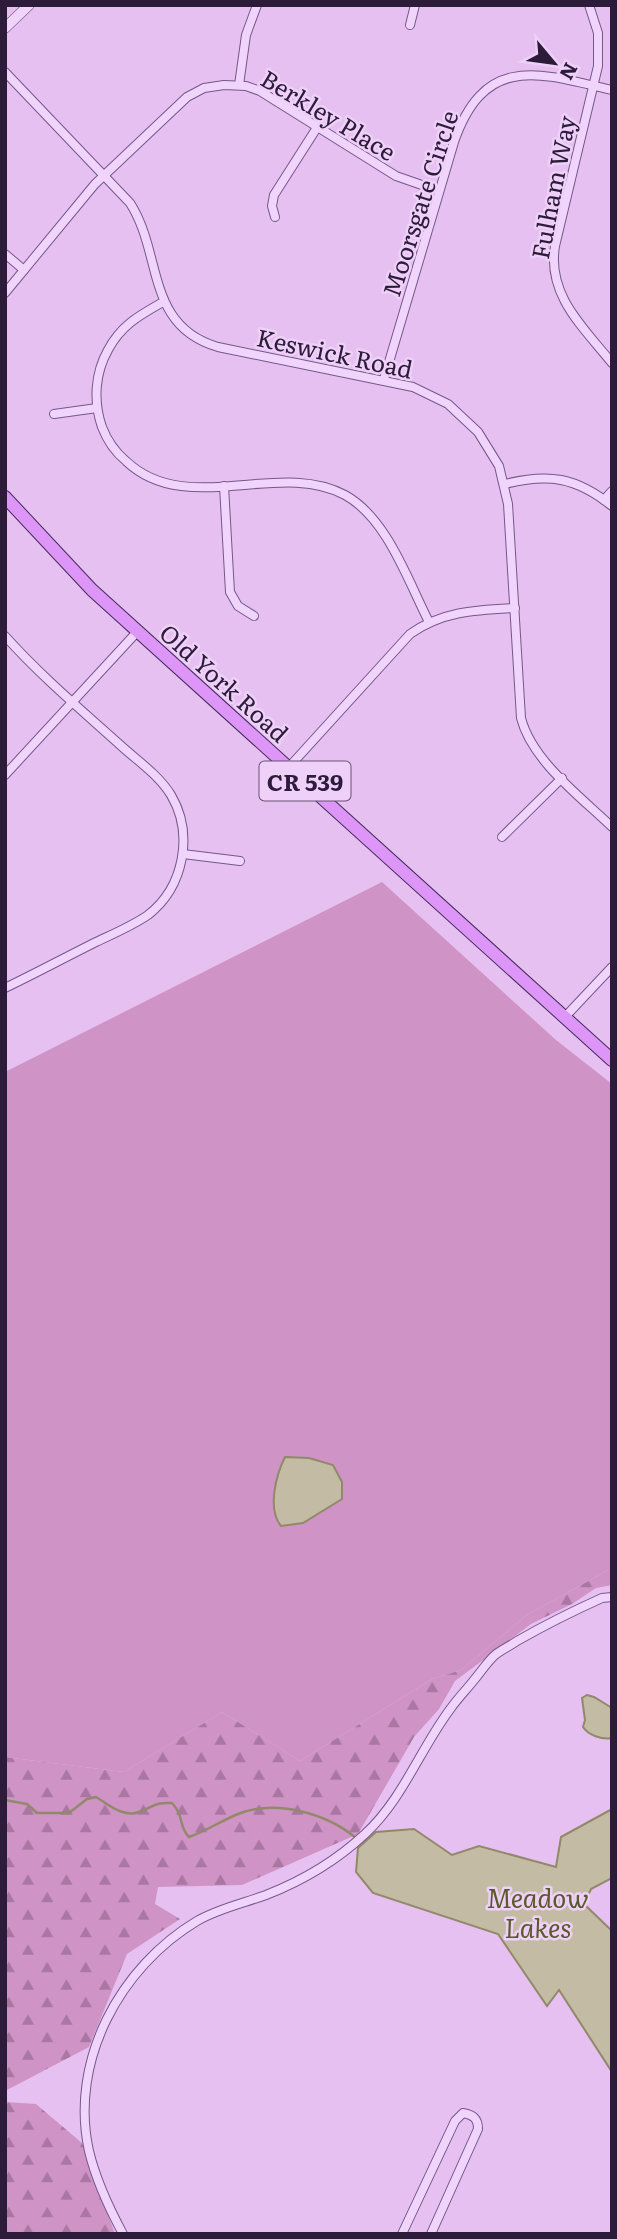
<svg xmlns="http://www.w3.org/2000/svg" width="617" height="2239" font-family="Literata,serif">
  <style>
    .grass { fill: #d093c6 }
    .forest { fill: url(#forest-firs) }
    .water { fill: #c3bba3; stroke: #91896a; stroke-width: 2 }
    .lines { fill: none; stroke-linecap: round; stroke-linejoin: round }
    .stream { stroke: #91896a; stroke-width: 2.5 }
    .minor-casing { stroke: #75578b; stroke-width: 10 }
    .tertiary-casing { stroke: #75578b; stroke-width: 11 }
    .primary-casing { stroke: #432b59; stroke-width: 14 }
    .minor { stroke: #f1d4fb; stroke-width: 8 }
    .tertiary { stroke: #f1d4fb; stroke-width: 10 }
    .primary { stroke: #dd95f7; stroke-width: 12 }
    .labels { text-anchor: middle; dominant-baseline: central; stroke-width: 5; stroke-linejoin: round; paint-order: stroke }
    .shield { fill: #eed0f8; stroke: #665273; stroke-width: 2 }
    .shield-label { font-size: 23px; font-weight: bold; fill: #2c1c3a }
    .street-label { font-size: 24px; fill: #2c1c3a; stroke: #eed0f8 }
    .water-label { font-size: 26px; font-style: italic; fill: #5b5a2a; stroke: #eed0f8 }
  </style>
  <defs>
    <pattern id="forest-firs" width="22" height="20" patternUnits="userSpaceOnUse" patternTransform="scale(1.75)"><rect width="22" height="20" fill="#d093c6"/><path d="M5 1l3.5 6h-7zM16 11l3.5 6h-7z" fill="#a977a2"/></pattern>
  </defs>
  <rect width="100%" height="100%" fill="#e5c0f1"/>
  <polygon class="grass" points="382,882 556,1040 612,1084 612,1568 527,1615 461,1670 432,1679 300,1761 222,1712 124,1772 5,1757 5,1072"/>
  <g class="forest">
    <polygon points="612,1568 612,1585 596,1588 572,1604 531,1624 455,1681 439,1709 414,1737 358,1834 242,1885 158,1887 155,1904 180,1919 127,1954 89,2047 5,2091 5,1757 124,1772 222,1712 300,1761 432,1679 461,1670 527,1615"/>
    <polygon points="5,2102 36,2104 82,2143 115,2234 5,2234"/>
  </g>
  <g class="water">
    <path d="M285 1457 309 1458 333 1465 342 1482V1499L303 1523 281 1526C267 1509 276 1475 285 1457Z"/>
    <path d="M587 1695 594 1697 612 1708V1738C602 1740 588 1735 583 1727L585 1720 582 1698Z"/>
    <polygon points="612,1809 612,1878 591,1889 584,1904 612,1931 612,2072 559,1990 547,2006 498,1934 373,1893 356,1872 358,1848 376,1832 414,1829 452,1855 479,1846 556,1867 561,1837"/>
  </g>
  <g class="lines">
    <path class="stream" d="M5 1800 27 1804 37 1813H69L87 1799 96 1797C108 1804 123 1818 139 1812 154 1807 154 1802 172 1803 185 1817 178 1826 189 1837 206 1831 221 1821 238 1814 275 1799 326 1813 356 1838"/>
    <g class="minor-casing">
      <g id="minor">
        <path d="M589 5 598 33V66L555 246C547 295 583 327 612 363"/>
        <polyline points="410,25 415,5"/>
        <path d="M5 72 130 203C163 254 145 326 218 347L413 387 448 404 478 432 499 466 508 504 521 718C532 761 581 797 612 827"/>
        <polyline points="239,85 246,35 257,5"/>
        <polyline points="275,217 272,206 274,195 318,126"/>
        <polyline points="5,254 24,270"/>
        <polyline points="5,293 95,184 187,97 204,88 224,85 246,86 260,91 396,176 439,191"/>
        <path d="M163 302C140 315 121 325 108 350 95 373 93 401 102 427 107 440 115 452 126 461 186 518 278 459 345 495 387 518 408 581 429 622"/>
        <path d="M384 379 454 142C485 53 539 73 612 90"/>
        <polyline points="54,414 97,408"/>
        <path d="M505 484C548 473 576 477 612 506"/>
        <polyline points="224,486 230,592 238,606 254,616"/>
        <polyline points="604,500 612,491"/>
        <path d="M5 636C40 675 79 708 118 743 135 759 158 774 171 795 194 834 184 887 148 915 132 926 113 934 96 942 66 957 36 973 5 988"/>
        <path d="M289 767 410 634C443 611 476 610 515 608"/>
        <polyline points="5,775 137,632"/>
        <polyline points="502,837 562,778"/>
        <polyline points="183,854 240,861"/>
        <polyline points="564,1018 612,967"/>
        <path d="M123 2234C109 2208 96 2180 89 2151 69 2061 120 1967 197 1921 217 1909 244 1903 266 1895 302 1881 336 1861 365 1834 403 1799 420 1749 451 1708 458 1698 467 1689 474 1680 481 1672 487 1662 495 1655 501 1650 510 1646 517 1641 545 1625 573 1611 602 1598L612 1597"/>
        <path d="M402 2234 455 2121 463 2113C473 2115 478 2118 478 2129L431 2234"/>
      </g>
    </g>
    <g class="tertiary-casing">
      <polyline id="tertiary" points="5,28 29,5"/>
    </g>
    <g class="primary-casing">
      <polyline id="primary" points="5,497 92,590 612,1060"/>
    </g>
    <use href="#minor" class="minor"/>
    <use href="#tertiary" class="tertiary"/>
    <use href="#primary" class="primary"/>
  </g>
  <g class="labels">
    <rect class="shield" x="259.5" y="761.5" width="91" height="39" rx="5"/>
    <g class="shield-label">
      <text x="305" y="781">CR 539</text>
    </g>
    <g class="street-label">
      <text transform="translate(329 114) rotate(31)">Berkley Place</text>
      <text transform="translate(552 187) rotate(-79)">Fulham Way</text>
      <text transform="translate(419 203) rotate(-72)">Moorsgate Circle</text>
      <text transform="translate(335 352) rotate(12)">Keswick Road</text>
      <text transform="translate(225 682) rotate(42)">Old York Road</text>
    </g>
    <g class="water-label">
      <text x="538" y="1896">Meadow<tspan x="538" dy="30">Lakes</tspan></text>
    </g>
  </g>
  <rect width="617" height="2239" fill="none" stroke="#2c1c3a" stroke-width="14"/>
  <g transform="translate(554 63) rotate(119)" stroke="#eed0f8" stroke-width="5" paint-order="stroke">
  <path d="M0-5L12 26L0 18L-12 26Z" fill="#2c1c3a"/>
  <text y="-10" font-size="19" font-weight="bold" text-anchor="middle" fill="#2c1c3a">N</text>
  </g>
</svg>
